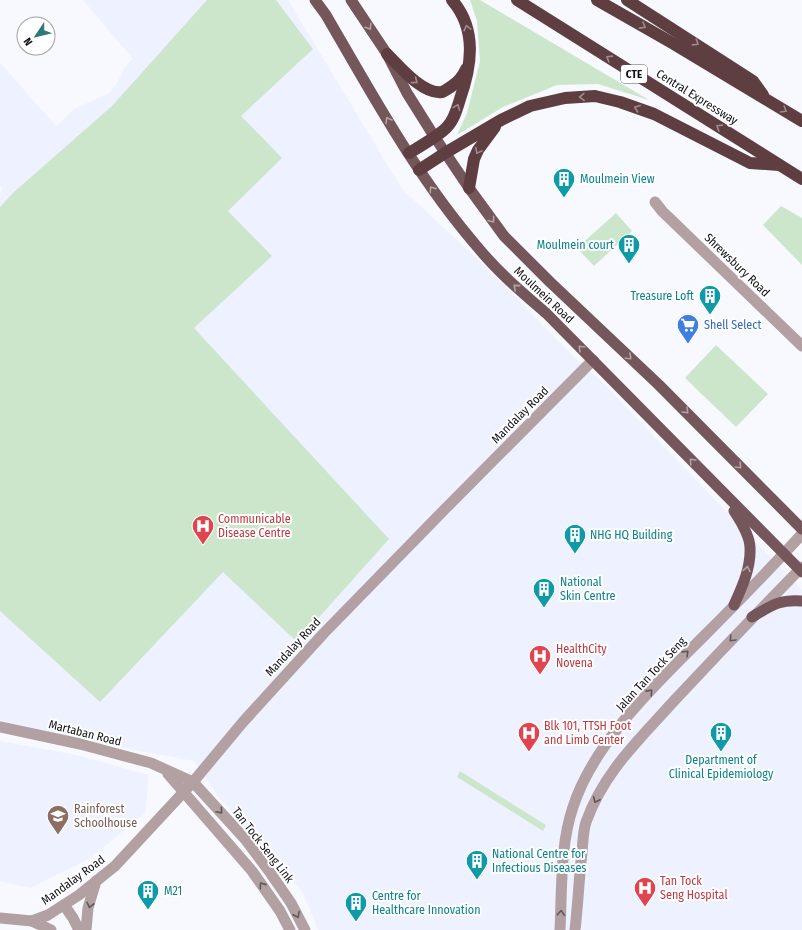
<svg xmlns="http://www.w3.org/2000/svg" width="802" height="930" font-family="'Fira Sans Condensed',sans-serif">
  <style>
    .built { fill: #eef1ff }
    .green { fill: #cce6cb }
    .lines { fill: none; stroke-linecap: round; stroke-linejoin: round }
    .minor { stroke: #b2a0a2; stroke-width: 11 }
    .primary { stroke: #75575b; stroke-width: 11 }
    .motorway { stroke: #5f3e42; stroke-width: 12 }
    .oneway { stroke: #9f8b8e }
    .oneway2 { stroke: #b3a3a5 }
    .oneway3 { stroke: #61585b }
    .labels { text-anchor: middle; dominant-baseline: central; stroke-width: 4; stroke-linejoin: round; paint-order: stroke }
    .shield { fill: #fff; stroke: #58585a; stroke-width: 1 }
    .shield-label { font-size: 11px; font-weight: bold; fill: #101114 }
    .street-label { font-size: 12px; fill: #101114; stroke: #fff }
    .culture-label { font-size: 12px; fill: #0d838f; stroke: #fff; text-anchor: start }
    .shop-label { font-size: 12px; fill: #366cbe; stroke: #fff; text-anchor: start }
    .health-label { font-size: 12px; fill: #be3a42; stroke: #fff; text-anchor: start }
    .education-label { font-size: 12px; fill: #785e54; stroke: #fff; text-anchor: start }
  </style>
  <rect width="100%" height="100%" fill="#f7f9fe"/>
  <g class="built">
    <polygon points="83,0 288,0 402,189 486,267 584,367 598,378 802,590 802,930 318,930 303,893 219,797 194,761 0,725 0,193 3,189 0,185 0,63 56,126 74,109 109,93 116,85 125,67 133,59"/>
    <polygon points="0,741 76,755 149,775 145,813 89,859 30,888 0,881"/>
  </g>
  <g class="green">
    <polygon points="207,0 276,0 313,49 241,116 282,158 228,211 272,256 194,328 389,539 297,642 223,572 100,702 0,611 0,207 14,192 112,106"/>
    <polygon points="470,0 480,0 649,100 598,84 557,85 503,107 457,135 467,113 480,61 477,21"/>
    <polygon points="781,206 802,218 802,265 763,225"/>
    <polygon points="616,213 632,231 594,266 577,248"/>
    <polygon points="716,345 768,394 736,427 685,378"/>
    <polygon points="460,771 546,825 543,831 457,777"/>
  </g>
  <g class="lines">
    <g class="minor">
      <polyline points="655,202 662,211 802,346"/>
      <polyline points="0,727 80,744 151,763 193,782 245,839 269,871 291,903 305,930"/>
      <polyline points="168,774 252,871 280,911 290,930"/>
      <polyline points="64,905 73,918 79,930"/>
      <polyline points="0,918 32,921 48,915 79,895 115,866 193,782 243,722 324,633 447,507 593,360"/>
      <polyline points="32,921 51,930"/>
      <polyline points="86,930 88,908 96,881"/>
      <path d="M560 930C562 890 560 845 573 807 594 742 656 684 703 637 737 603 770 569 802 534"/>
      <path d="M575 930C578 904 579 878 582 852 583 842 583 831 586 822 604 772 638 741 672 703 715 657 758 612 802 567"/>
    </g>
    <g class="primary">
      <path d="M315 0 326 15C373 96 418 179 480 250 500 274 523 293 546 313L802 572"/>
      <polyline points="351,0 387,54 407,93 434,136 469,188 504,236 550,282 659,385 802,529"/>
      <path d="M734 511C740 520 750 536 750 548 751 568 742 587 734 605"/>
      <path d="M752 617C771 606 779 599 802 601"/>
    </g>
    <g class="motorway">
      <polyline points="517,0 802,179"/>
      <polyline points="597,0 674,44 802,121"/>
      <polyline points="627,0 753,81 763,95"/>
      <path d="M387 54C399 66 423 95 442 92 445 91 449 88 452 86 459 81 463 76 466 69"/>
      <path d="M409 153C419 147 440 135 447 127 454 120 457 109 460 99 472 65 477 29 452 0"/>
      <polyline points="419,170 445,153 501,120 530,106 565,98 595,96 620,102 654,114 750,163 779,165"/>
      <polyline points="469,188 474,159 478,150 495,127"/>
    </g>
  </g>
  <defs><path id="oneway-chevron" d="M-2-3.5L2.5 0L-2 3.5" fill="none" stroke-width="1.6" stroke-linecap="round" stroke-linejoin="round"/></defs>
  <g class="oneway">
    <use href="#oneway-chevron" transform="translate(643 26) rotate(29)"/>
    <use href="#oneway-chevron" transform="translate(467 28) rotate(-104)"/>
    <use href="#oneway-chevron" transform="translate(696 43) rotate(32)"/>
    <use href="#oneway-chevron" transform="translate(609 58) rotate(-148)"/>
    <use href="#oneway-chevron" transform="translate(415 81) rotate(37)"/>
    <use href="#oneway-chevron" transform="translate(582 97) rotate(178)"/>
    <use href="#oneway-chevron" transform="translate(457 107) rotate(-69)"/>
    <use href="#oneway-chevron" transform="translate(637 108) rotate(-160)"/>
    <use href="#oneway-chevron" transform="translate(784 110) rotate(31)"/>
    <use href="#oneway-chevron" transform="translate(719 127) rotate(-148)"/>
    <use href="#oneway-chevron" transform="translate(478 151) rotate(118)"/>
  </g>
  <g class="oneway2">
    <use href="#oneway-chevron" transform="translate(369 27) rotate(57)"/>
    <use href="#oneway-chevron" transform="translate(388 120) rotate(-121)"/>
    <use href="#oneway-chevron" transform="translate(432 189) rotate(-125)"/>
    <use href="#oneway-chevron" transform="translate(492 220) rotate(53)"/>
    <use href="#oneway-chevron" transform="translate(516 287) rotate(-139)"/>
    <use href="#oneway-chevron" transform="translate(581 348) rotate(-135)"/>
    <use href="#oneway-chevron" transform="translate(629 357) rotate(43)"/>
    <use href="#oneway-chevron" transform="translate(686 411) rotate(45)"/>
    <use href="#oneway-chevron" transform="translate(692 461) rotate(-134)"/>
    <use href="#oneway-chevron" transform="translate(739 466) rotate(45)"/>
    <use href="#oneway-chevron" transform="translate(747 569) rotate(-80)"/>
  </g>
  <g class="oneway3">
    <use href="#oneway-chevron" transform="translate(732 639) rotate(133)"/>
    <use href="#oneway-chevron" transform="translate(686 653) rotate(-44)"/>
    <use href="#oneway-chevron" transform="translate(650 692) rotate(-48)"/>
    <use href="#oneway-chevron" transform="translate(596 800) rotate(115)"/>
    <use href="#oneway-chevron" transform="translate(220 811) rotate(49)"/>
    <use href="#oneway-chevron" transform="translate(262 885) rotate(-125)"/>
    <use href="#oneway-chevron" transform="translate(90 905) rotate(103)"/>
    <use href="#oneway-chevron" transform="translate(561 913) rotate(-87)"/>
    <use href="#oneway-chevron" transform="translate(297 915) rotate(63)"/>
  </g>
  <defs>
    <g id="building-pin" transform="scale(1.15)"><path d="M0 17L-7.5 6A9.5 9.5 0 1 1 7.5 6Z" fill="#0f9aa8" stroke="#fff"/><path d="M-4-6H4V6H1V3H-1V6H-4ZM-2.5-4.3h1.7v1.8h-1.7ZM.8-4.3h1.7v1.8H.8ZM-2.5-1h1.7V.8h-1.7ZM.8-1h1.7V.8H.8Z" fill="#fff"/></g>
    <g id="supermarket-pin" transform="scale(1.15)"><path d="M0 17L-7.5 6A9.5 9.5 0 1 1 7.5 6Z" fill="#3f7fe0" stroke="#fff"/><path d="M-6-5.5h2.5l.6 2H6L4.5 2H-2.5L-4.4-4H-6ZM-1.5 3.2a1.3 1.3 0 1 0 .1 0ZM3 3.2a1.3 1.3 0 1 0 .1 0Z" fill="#fff"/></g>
    <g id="hospital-pin" transform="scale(1.15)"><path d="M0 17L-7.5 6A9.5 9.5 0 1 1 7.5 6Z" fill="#e0444e" stroke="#fff"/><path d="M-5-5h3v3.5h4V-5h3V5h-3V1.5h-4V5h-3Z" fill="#fff"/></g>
    <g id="school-pin" transform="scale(1.15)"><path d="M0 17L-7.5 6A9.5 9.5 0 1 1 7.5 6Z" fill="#8d6e63" stroke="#fff"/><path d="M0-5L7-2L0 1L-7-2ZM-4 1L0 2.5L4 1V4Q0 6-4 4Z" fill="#fff"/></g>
  </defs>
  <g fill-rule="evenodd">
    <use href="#building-pin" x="564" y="179"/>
    <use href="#building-pin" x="629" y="245"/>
    <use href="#building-pin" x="710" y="296"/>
    <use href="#supermarket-pin" x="688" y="325"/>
    <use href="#hospital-pin" x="203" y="526"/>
    <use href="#building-pin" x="575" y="535"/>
    <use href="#building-pin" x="544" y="589"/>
    <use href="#hospital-pin" x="540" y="656"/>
    <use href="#hospital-pin" x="529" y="733"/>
    <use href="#building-pin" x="721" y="733"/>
    <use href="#school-pin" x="58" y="816"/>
    <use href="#building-pin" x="477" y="861"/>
    <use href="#hospital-pin" x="645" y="888"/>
    <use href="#building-pin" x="148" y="891"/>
    <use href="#building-pin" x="356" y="903"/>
  </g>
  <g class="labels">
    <rect class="shield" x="621" y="65" width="26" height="18" rx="3"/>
    <g class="shield-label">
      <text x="634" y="74">CTE</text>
    </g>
    <g class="street-label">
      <text transform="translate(697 97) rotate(32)">Central Expressway</text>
      <text transform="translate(737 265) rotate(44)">Shrewsbury Road</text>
      <text transform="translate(544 295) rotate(43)">Moulmein Road</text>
      <text transform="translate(520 415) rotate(-45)">Mandalay Road</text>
      <text transform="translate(293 647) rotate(-47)">Mandalay Road</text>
      <text transform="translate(651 674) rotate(-47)">Jalan Tan Tock Seng</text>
      <text transform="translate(85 733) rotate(14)">Martaban Road</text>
      <text transform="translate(263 845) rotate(52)">Tan Tock Seng Link</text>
      <text transform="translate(73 880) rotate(-36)">Mandalay Road</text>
    </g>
    <g class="culture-label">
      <text x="580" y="179">Moulmein View</text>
      <text x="614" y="245" text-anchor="end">Moulmein court</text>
      <text x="694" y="296" text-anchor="end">Treasure Loft</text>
      <text x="590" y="535">NHG HQ Building</text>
      <text x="560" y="582">National<tspan x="560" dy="14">Skin Centre</tspan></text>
      <text x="721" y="760" text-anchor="middle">Department of<tspan x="721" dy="14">Clinical Epidemiology</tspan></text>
      <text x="492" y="854">National Centre for<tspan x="492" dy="14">Infectious Diseases</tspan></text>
      <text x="164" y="891">M21</text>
      <text x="372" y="896">Centre for<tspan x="372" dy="14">Healthcare Innovation</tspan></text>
    </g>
    <g class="shop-label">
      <text x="704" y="325">Shell Select</text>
    </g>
    <g class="health-label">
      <text x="218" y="519">Communicable<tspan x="218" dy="14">Disease Centre</tspan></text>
      <text x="556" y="649">HealthCity<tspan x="556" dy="14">Novena</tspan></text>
      <text x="544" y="726">Blk 101, TTSH Foot<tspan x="544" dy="14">and Limb Center</tspan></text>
      <text x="660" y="881">Tan Tock<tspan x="660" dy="14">Seng Hospital</tspan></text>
    </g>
    <g class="education-label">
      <text x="74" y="809">Rainforest<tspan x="74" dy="14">Schoolhouse</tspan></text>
    </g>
  </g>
  <g transform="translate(36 36) rotate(235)"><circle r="19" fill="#ffffff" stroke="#9fa0a1"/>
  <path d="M0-3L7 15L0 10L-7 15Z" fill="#2e777b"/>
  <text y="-6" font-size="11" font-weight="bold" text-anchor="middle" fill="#101114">N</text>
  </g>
</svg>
